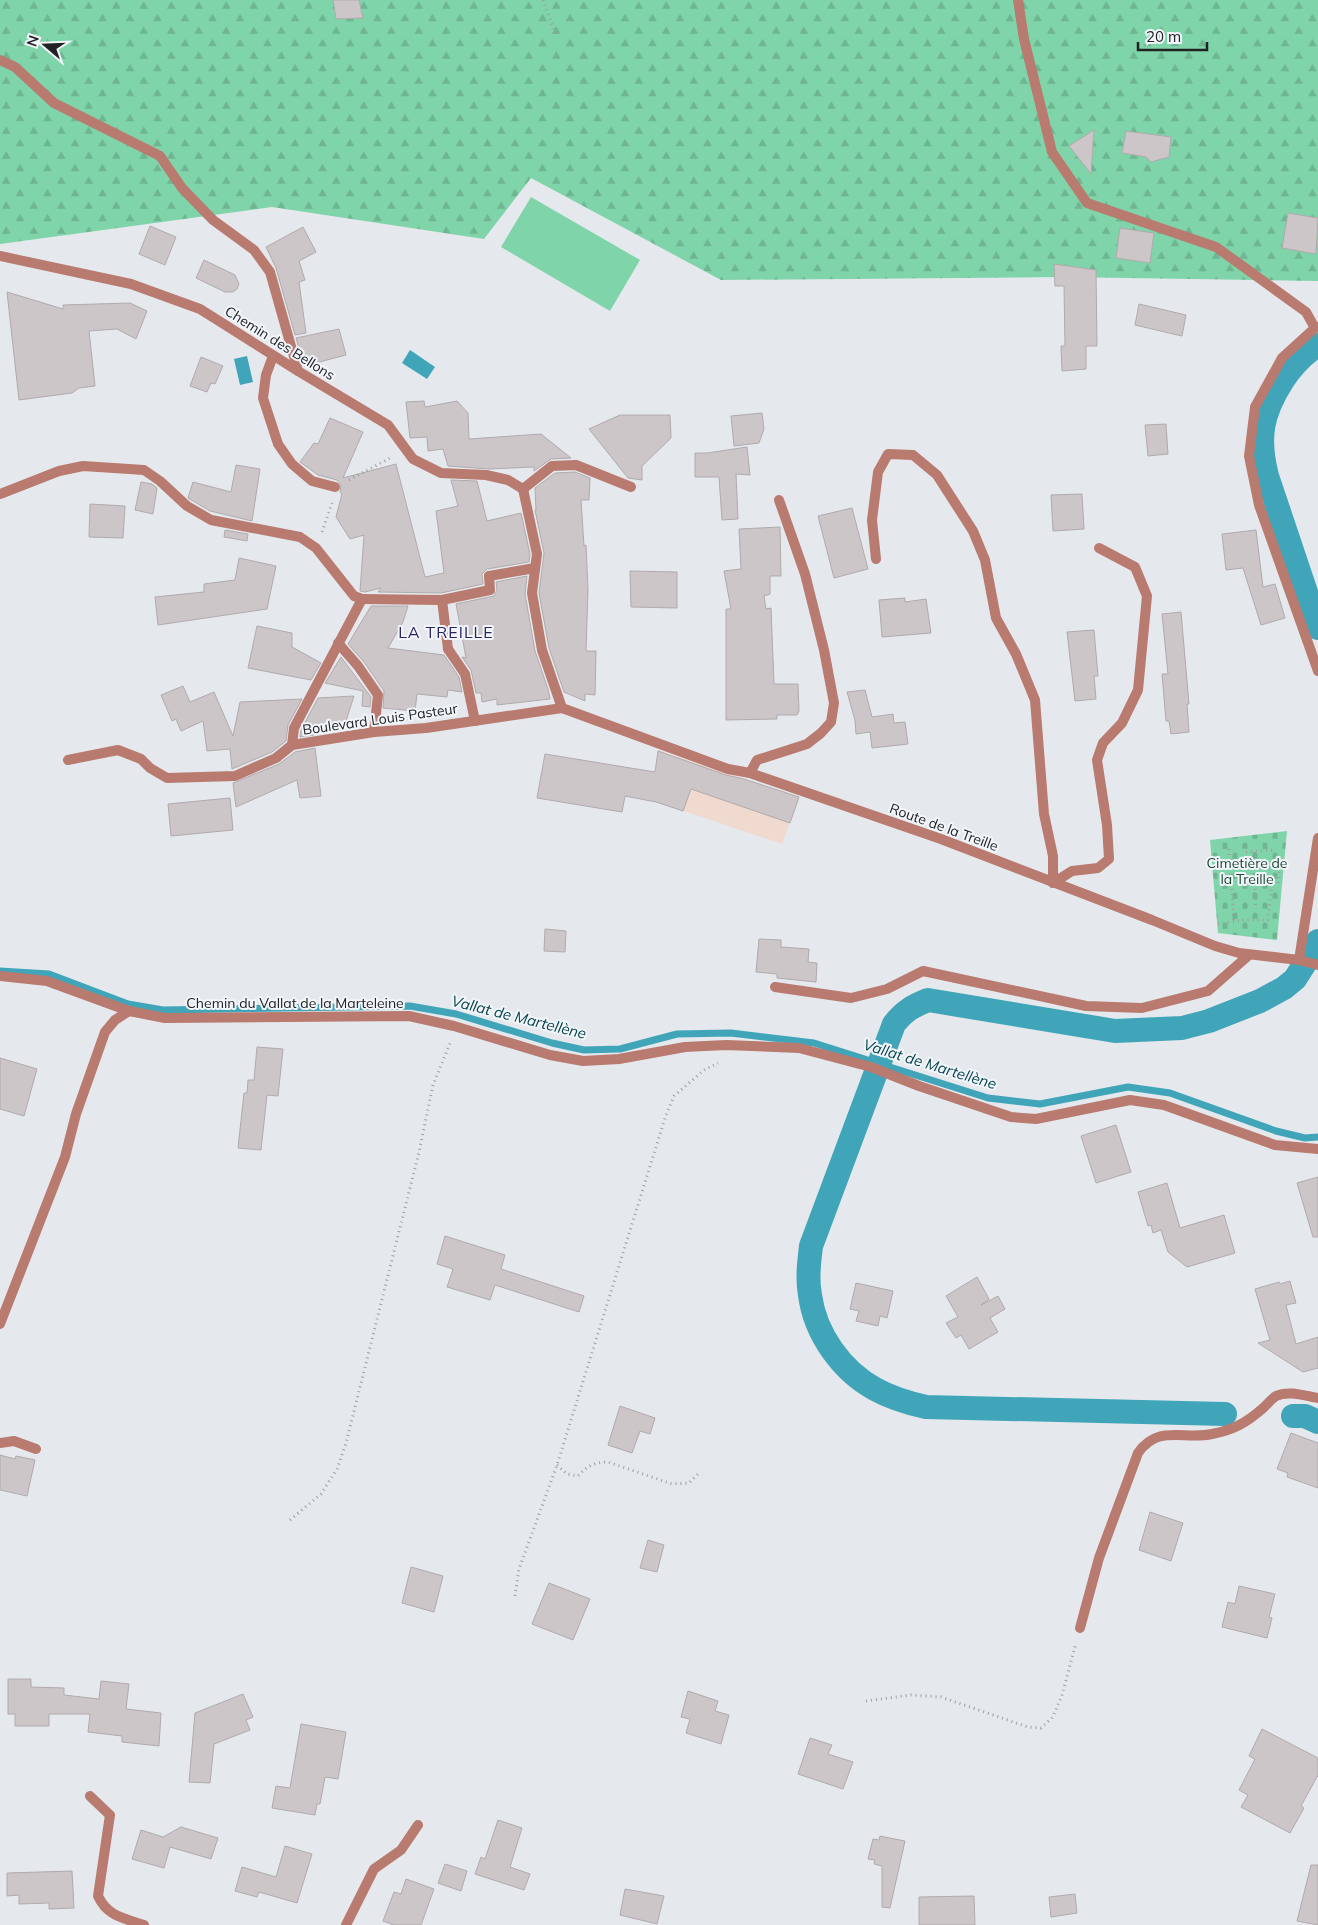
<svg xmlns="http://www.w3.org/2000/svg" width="1318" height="1925" font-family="Mulish,sans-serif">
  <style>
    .education { fill: #f0d9ce }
    .forest { fill: url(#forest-firs) }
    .cemetery { fill: url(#cemetery-stones) }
    .pitch { fill: #80d4a9 }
    .water { fill: #41a5b9 }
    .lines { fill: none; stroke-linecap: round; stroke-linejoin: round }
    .stream { stroke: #41a5b9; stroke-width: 7 }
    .canal { stroke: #41a5b9; stroke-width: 24 }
    .building { fill: #ccc6c8; stroke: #b0aaac }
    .path { stroke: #9c9fa2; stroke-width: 3; stroke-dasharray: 1 4; stroke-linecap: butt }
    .service { stroke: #b97a6f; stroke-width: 10 }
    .pedestrian { stroke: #b97a6f; stroke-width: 10 }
    .minor { stroke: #b97a6f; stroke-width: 10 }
    .labels { text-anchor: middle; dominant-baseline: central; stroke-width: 4; stroke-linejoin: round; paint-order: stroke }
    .street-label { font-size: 14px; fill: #202223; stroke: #f2f6fa }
    .park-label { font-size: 14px; fill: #1c4732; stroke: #f2f6fa }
    .water-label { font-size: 15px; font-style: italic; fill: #05444e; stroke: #f2f6fa }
    .quarter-label { font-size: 16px; letter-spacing: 1px; fill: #282660; stroke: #f2f6fa }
  </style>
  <defs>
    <pattern id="forest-firs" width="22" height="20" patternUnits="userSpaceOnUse" patternTransform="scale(1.25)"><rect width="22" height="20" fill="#80d4a9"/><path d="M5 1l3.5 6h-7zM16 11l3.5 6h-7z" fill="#6eb691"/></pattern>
    <pattern id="cemetery-stones" width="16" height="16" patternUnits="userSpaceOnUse" patternTransform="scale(1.25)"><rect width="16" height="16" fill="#80d4a9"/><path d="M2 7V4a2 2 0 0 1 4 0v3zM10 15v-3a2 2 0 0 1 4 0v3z" fill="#6eb691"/></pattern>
  </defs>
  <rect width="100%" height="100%" fill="#e5e9ed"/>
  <polygon class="education" points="658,750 799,797 782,844 651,800"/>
  <polygon class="forest" points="0,0 1318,0 1318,281 1063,277 721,280 531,178 484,239 272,207 0,244"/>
  <polygon class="cemetery" points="1287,831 1277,940 1218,933 1210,840"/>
  <polygon class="pitch" points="531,197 640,260 610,311 501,247"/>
  <g class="water">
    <polygon points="410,350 435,367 427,379 402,363"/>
    <polygon points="247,356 253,382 240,385 234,359"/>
  </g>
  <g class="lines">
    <polyline class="stream" points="0,971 49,974 128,1004 163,1010 410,1006 456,1014 552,1043 584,1050 620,1049 677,1034 731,1033 814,1043 988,1098 1040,1104 1128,1087 1170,1093 1276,1131 1305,1138 1318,1137"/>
    <g class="canal">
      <path d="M1318 345C1303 354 1293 365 1283 380 1262 413 1257 437 1267 476L1318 628"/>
      <path d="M1225 1414 926 1407C908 1403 891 1398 875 1389 842 1371 815 1334 810 1295 807 1279 809 1263 811 1246L894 1024C904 1011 913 1006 928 1000L1115 1031 1182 1028 1209 1021 1260 1001 1284 988 1295 979 1316 946 1318 941"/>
      <polyline points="1293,1416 1305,1416 1318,1422"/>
    </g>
  </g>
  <g class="building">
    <polygon points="333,0 359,0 363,18 336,19"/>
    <polygon points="1094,130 1091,174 1069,146"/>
    <polygon points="1126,131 1171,137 1169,157 1151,162 1146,157 1122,153"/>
    <polygon points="1288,213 1318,218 1316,254 1282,248"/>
    <polygon points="150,226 176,237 165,265 139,254"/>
    <polygon points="303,227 316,252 299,261 305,280 299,282 306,333 295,335 276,268 266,247"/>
    <polygon points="1120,228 1154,233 1150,263 1116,258"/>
    <polygon points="204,260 235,275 239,284 237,289 233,292 225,292 196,278"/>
    <polygon points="1054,264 1096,270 1097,346 1086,346 1086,369 1062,371 1061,346 1065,346 1064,286 1055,286"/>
    <polygon points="7,292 63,309 63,305 130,303 147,311 136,339 117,329 89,331 95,386 79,388 72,393 19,400"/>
    <polygon points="1139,304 1186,315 1182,336 1135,325"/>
    <polygon points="339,329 346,355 304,366 296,338"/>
    <polygon points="201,357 223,366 215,384 211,383 207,392 190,386"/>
    <polygon points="424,401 425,407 457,401 468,413 469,439 541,434 571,458 551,459 534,471 534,467 489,469 448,466 443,449 428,451 427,437 410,438 406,402"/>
    <polygon points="762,413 764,429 759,443 734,446 731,416"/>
    <polygon points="620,415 670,415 671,438 642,466 642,480 628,478 589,429"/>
    <polygon points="330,418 363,432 343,478 396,464 425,577 444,573 436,511 458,506 451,480 477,481 487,521 521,513 530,554 529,562 487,569 482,574 483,584 441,593 378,592 381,588 365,592 360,591 364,535 350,539 336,517 342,494 340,492 341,485 337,480 318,475 300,462 314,443 318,444"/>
    <polygon points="1166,424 1168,454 1148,456 1145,425"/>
    <polygon points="747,447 750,475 736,474 738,519 722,520 719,477 695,477 695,453 707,453"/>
    <polygon points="236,465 260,469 252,521 210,511 188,498 193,482 231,492"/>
    <polygon points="575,472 590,478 589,500 581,500 584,546 586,545 588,590 586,651 596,651 595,695 585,694 585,701 564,692 549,648 539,593 544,553 535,510 536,510 535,488 555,473"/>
    <polygon points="141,482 152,484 157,488 153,514 135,510"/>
    <polygon points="1082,494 1084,529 1053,531 1051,495"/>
    <polygon points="90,504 125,506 123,538 89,537"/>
    <polygon points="852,508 868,569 834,578 818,516"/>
    <polygon points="780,527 781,576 770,576 770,594 764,596 766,609 771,608 774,684 798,684 799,711 797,715 777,715 777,719 726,720 726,609 731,609 724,571 741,569 739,529"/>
    <polygon points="225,530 248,534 247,541 224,537"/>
    <polygon points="1256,530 1263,587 1275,584 1285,618 1261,625 1243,568 1226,570 1222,534"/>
    <polygon points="239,558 276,566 267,609 158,625 155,597 204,592 204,584 235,580"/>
    <polygon points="630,571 677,572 677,608 631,607"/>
    <polygon points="527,576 525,594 535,651 548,689 550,699 497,705 497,699 482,702 481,693 476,693 471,670 462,657 466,658 456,604 494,596 497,590 496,582"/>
    <polygon points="905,598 905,602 926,599 931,633 882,637 879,600"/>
    <polygon points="371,606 408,606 403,622 388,648 444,655 459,677 462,692 448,690 447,697 417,694 415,711 383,708 384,691 364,662 348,644"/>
    <polygon points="1181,612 1189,704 1187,704 1189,732 1171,734 1169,721 1166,721 1162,674 1168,674 1162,614"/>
    <polygon points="257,626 292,633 292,647 321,663 311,680 248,668"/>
    <polygon points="1094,630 1098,676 1094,676 1096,699 1075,701 1067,632"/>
    <polygon points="341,657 371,697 370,707 362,706 363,691 325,683"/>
    <polygon points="183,686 190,702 214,692 233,736 240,702 302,699 288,725 286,741 272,752 232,769 230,749 207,751 203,721 181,731 176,719 172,721 161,695"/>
    <polygon points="865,690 872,717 893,714 894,723 905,722 908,744 872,748 870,732 856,734 855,720 847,692"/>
    <polygon points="354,696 345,724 313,729 314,735 300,737 301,730 318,698"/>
    <polygon points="315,748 321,796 300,798 297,780 236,807 233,783 279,764 295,752"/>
    <polygon points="658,751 726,775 744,779 799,797 790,823 691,789 683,811 656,802 625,796 622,812 537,798 545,754 655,772"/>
    <polygon points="230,798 233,830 171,836 168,804"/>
    <polygon points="545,929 566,931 565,952 544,951"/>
    <polygon points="759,939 781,940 781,947 809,949 808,962 817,963 816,982 777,978 777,974 756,972"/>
    <polygon points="257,1047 283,1049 278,1096 267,1095 261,1150 238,1148 244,1093 247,1093 248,1080 254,1080"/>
    <polygon points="0,1058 37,1069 24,1116 0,1109"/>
    <polygon points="1116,1125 1131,1172 1096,1183 1081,1136"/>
    <polygon points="1318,1177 1318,1237 1313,1237 1297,1183"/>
    <polygon points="1167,1183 1180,1228 1224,1215 1235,1253 1187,1267 1168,1252 1161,1230 1153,1233 1151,1225 1148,1226 1138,1192"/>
    <polygon points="445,1236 505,1255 501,1269 584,1296 579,1312 495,1285 490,1300 447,1287 453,1269 437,1264"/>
    <polygon points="977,1277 989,1299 981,1305 998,1296 1005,1309 990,1318 998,1332 969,1349 961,1335 956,1338 946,1323 958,1317 946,1296"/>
    <polygon points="1290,1281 1296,1303 1286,1305 1296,1344 1318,1337 1318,1368 1303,1372 1258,1343 1270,1340 1255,1289 1279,1282 1280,1284"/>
    <polygon points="856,1283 893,1291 887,1318 880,1316 878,1326 856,1321 859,1311 850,1309"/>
    <polygon points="620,1406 655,1418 650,1434 640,1431 632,1453 608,1445"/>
    <polygon points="1291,1433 1318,1443 1318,1488 1287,1477 1288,1473 1277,1469"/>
    <polygon points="0,1455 15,1459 16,1456 35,1460 27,1496 0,1490"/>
    <polygon points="1150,1512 1183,1523 1171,1561 1139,1550"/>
    <polygon points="648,1540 664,1545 657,1572 640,1568"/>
    <polygon points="411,1567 443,1576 434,1612 402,1603"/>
    <polygon points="549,1583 590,1599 573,1640 532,1624"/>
    <polygon points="1239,1586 1275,1594 1269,1617 1272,1618 1267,1638 1222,1627 1228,1602 1235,1604"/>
    <polygon points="8,1679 31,1679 31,1687 64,1688 64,1695 99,1699 101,1681 129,1684 126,1709 161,1713 159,1746 122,1742 122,1736 88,1732 90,1714 49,1714 49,1726 15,1726 15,1714 8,1714"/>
    <polygon points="688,1691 718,1701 715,1711 729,1715 721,1744 686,1733 690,1719 681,1717"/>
    <polygon points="243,1694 253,1717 246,1720 250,1730 214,1744 210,1783 189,1782 195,1713"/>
    <polygon points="301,1724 346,1732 338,1779 325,1777 320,1804 317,1804 315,1815 272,1808 276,1786 290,1788"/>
    <polygon points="1262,1729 1318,1758 1318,1775 1301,1806 1304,1808 1290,1833 1241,1807 1248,1795 1239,1790 1255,1759 1249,1756"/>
    <polygon points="810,1738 832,1745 828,1754 853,1762 843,1789 798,1774"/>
    <polygon points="498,1820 522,1828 510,1867 530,1874 524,1890 475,1874 481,1857 485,1859"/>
    <polygon points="181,1827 218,1838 211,1859 170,1847 164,1868 132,1859 141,1830 163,1837"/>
    <polygon points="880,1836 905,1841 890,1908 882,1907 882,1866 874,1864 875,1860 868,1859 873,1839 879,1840"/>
    <polygon points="285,1846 312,1854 297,1903 259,1892 257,1897 235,1891 242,1867 276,1877"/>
    <polygon points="445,1864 467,1871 461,1891 438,1883"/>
    <polygon points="1311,1865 1318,1865 1318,1925 1297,1921"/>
    <polygon points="72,1871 74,1908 49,1909 49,1903 19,1904 19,1895 7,1896 7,1873"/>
    <polygon points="406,1879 434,1889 421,1925 394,1925 383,1921 394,1892 401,1894"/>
    <polygon points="625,1889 664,1896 657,1924 620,1915"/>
    <polygon points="1075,1894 1077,1913 1051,1917 1049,1897"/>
    <polygon points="974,1896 975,1925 919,1925 919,1897"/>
  </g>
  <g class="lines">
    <g class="path">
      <polyline points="543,0 556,35"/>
      <polyline points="349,480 392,457"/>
      <polyline points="322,532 332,503"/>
      <polyline points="1229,849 1234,921"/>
      <polyline points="1246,852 1276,850"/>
      <polyline points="1254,852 1255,868 1280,868 1278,883 1255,883 1256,909"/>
      <polyline points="1230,863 1255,861"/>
      <polyline points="1218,924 1244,920 1268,920 1272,883"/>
      <path d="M557 1465 567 1474 578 1476C587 1466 595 1462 608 1462L672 1484 689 1483 698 1474"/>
      <polyline points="290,1520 321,1494 337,1469 346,1443 419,1152 433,1085 451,1041"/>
      <polyline points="515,1596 519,1569 557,1465 666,1115 674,1096 704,1070 718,1063"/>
      <polyline points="866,1701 911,1695 941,1697 1028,1727 1041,1728 1053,1717 1062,1695 1076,1643"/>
    </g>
    <g class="service">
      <polyline points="876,559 872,520 878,472 888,454 913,455 937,475 973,531 985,560 996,618 1016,654 1035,700 1044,814 1053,856 1053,883"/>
      <polyline points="1053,883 1072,871 1098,868 1109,859 1107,825 1097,760 1103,743 1122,723 1138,690 1147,596 1135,567 1099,548"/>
      <polyline points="775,987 851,998 887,989 923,971 1086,1006 1142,1008 1208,991 1249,955"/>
      <polyline points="0,1324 65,1157 76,1114 105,1032 115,1020 129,1011"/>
      <polyline points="0,1443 14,1441 36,1449"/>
      <path d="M90 1796 110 1815 98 1896C108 1917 124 1918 144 1925"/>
      <polyline points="346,1925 374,1869 401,1850 418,1825"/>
    </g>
    <g class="pedestrian">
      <polyline points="442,600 490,590 489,576"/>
      <polyline points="448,649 465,674 475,721"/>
    </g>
    <g class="minor">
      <polyline points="1018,0 1024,39 1052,152 1087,203 1216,247 1306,312 1315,328"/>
      <polyline points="0,60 15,67 54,103 160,156 182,188 213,220 254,250 270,272 298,371"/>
      <polyline points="0,256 131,284 200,309 298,371 388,425 413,459 441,473 486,475 508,480 523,489"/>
      <polyline points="1318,327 1315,328 1282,358 1255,407 1249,456 1259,505 1318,671"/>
      <polyline points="273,356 266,375 263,398 278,444 292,464 312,481 335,487"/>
      <polyline points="523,489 537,554 532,593 542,650 562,708"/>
      <polyline points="523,489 552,466 576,465 631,487"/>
      <polyline points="0,494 59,471 83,466 144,470 160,481 187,506 211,520 300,537 316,548 354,596 362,599 294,728 292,745"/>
      <polyline points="489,576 535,568"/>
      <polyline points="362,599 442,600 448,649"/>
      <polyline points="338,643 358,666 378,695 374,732"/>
      <polyline points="68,760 118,750 141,759 150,768 167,778 235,776 276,758 292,745 374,732 426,728 562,708 728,769 750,773 941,839 1152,920 1215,946 1239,953 1299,960 1318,965"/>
      <polyline points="750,773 757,760 807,744 821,733 831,722 834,703 824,650 805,574 779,500"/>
      <polyline points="1299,960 1318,838"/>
      <polyline points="0,976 47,981 129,1011 165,1018 409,1016 454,1026 550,1055 583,1061 619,1059 685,1047 726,1045 799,1048 871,1067 919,1086 1011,1117 1036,1119 1130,1100 1164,1105 1275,1145 1318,1149"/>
      <path d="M1080 1628 1099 1558 1138 1453C1158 1424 1183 1440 1212 1434 1233 1430 1246 1423 1262 1409 1267 1405 1271 1399 1276 1396 1289 1390 1305 1396 1318 1398"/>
    </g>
  </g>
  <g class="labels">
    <g class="street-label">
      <text transform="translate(280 343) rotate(32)">Chemin des Bellons</text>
      <text transform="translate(380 719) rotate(-8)">Boulevard Louis Pasteur</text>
      <text transform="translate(944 827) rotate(20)">Route de la Treille</text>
      <text x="295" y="1003">Chemin du Vallat de la Marteleine</text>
    </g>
    <g class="park-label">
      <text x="1247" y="863">Cimetière de<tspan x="1247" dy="16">la Treille</tspan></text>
    </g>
    <g class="water-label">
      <text transform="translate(519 1017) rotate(14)">Vallat de Martellène</text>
      <text transform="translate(930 1064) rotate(17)">Vallat de Martellène</text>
    </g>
    <g class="quarter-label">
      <text x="446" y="632">LA TREILLE</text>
    </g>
  </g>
  <g transform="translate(45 45) rotate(289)" stroke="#f2f6fa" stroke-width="4" paint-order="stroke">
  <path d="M0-4L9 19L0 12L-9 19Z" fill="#202223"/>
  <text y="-8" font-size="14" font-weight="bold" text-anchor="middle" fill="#202223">N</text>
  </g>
  <path d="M1138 42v8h69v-8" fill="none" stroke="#202223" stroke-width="2.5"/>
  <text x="1146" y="42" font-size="15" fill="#202223" stroke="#f2f6fa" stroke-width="4" paint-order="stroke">20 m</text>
</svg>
